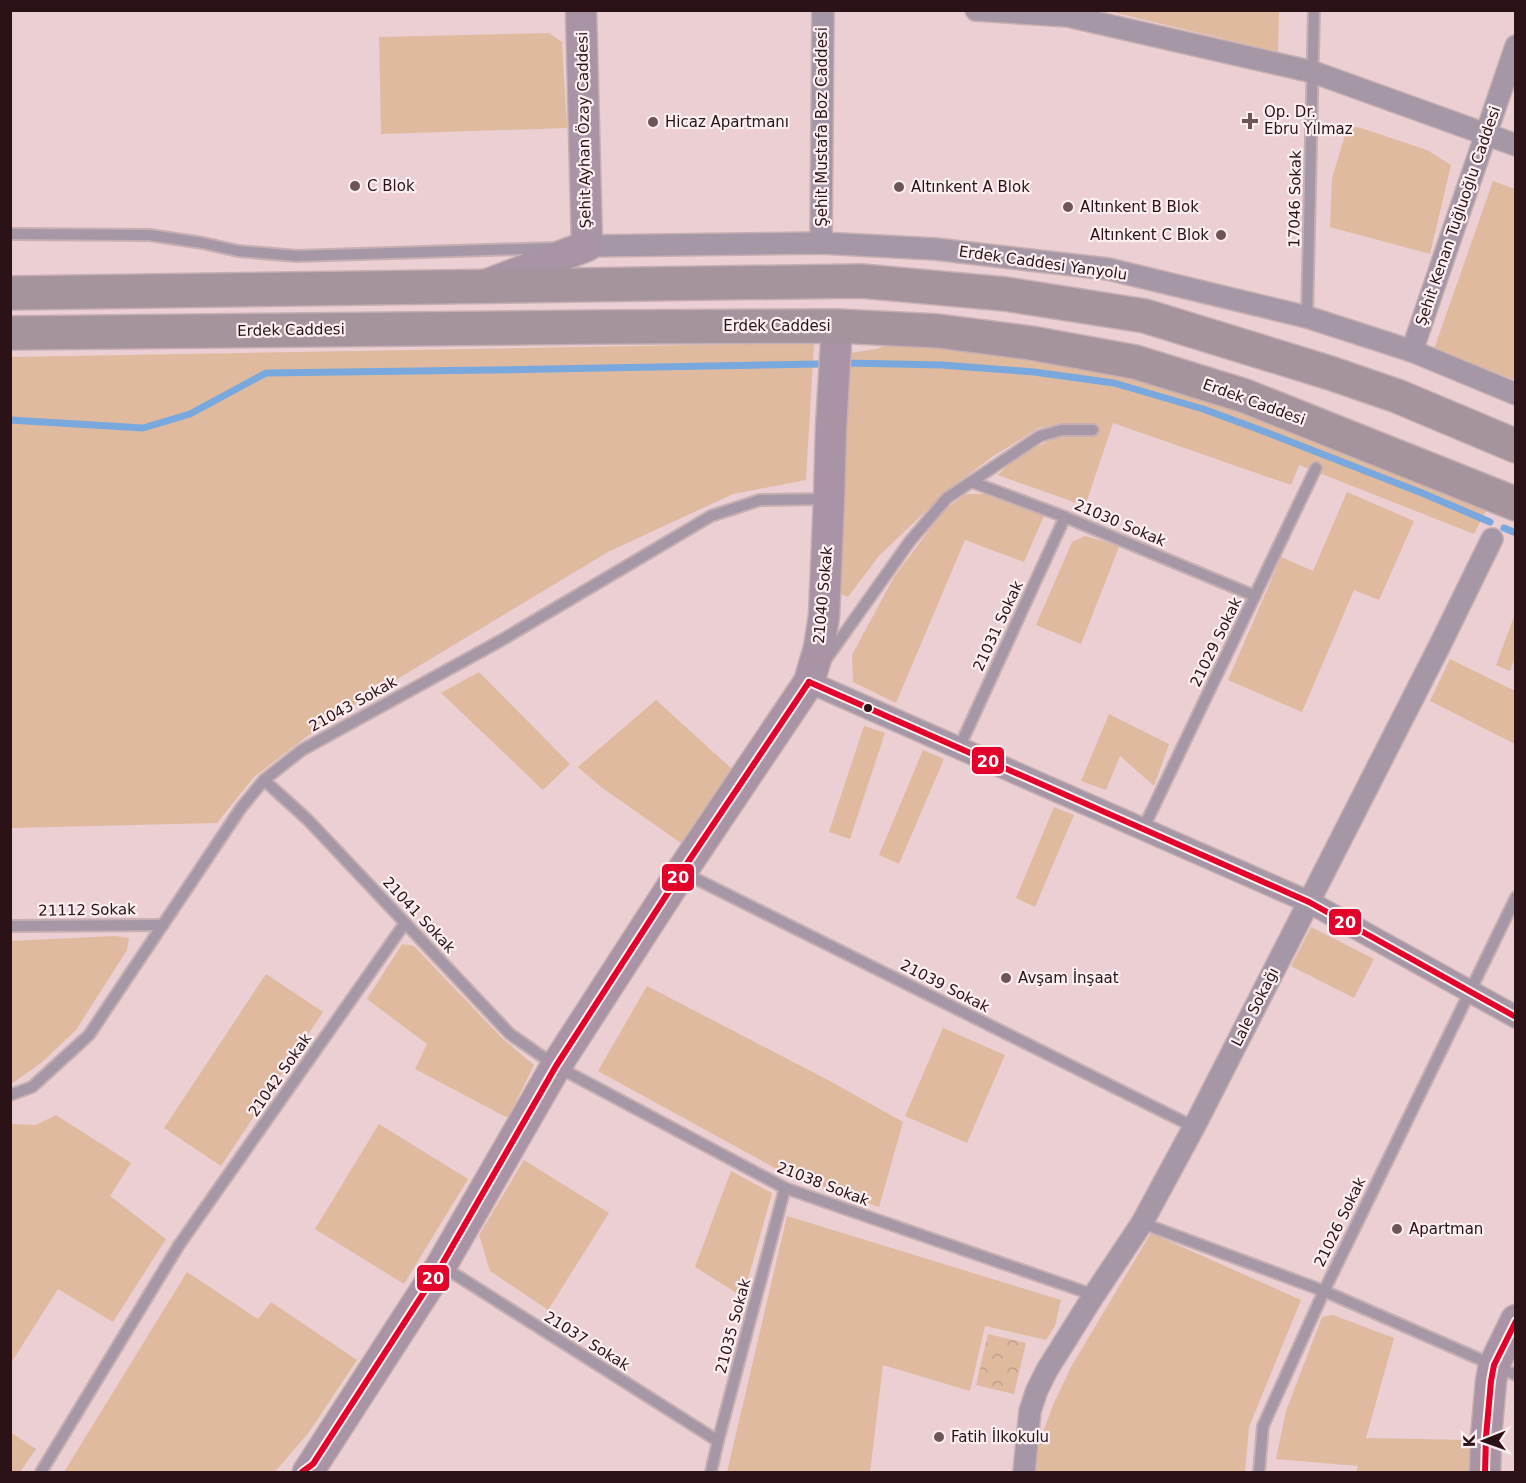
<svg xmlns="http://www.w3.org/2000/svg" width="1526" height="1483" font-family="'DejaVu Sans',sans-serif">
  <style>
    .green { fill: #dfba9f }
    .park { fill: url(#park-crowns) }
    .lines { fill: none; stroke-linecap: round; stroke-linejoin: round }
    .stream { stroke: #78a8dd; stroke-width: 7 }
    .lane-casing { stroke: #c6afb2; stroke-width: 14 }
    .street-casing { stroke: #c6afb2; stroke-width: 24 }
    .secondary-casing { stroke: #c6afb2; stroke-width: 33 }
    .highway-casing { stroke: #c6afb2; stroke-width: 36 }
    .lane { stroke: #a597a5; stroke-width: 10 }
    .street { stroke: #a597a5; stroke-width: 21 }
    .secondary { stroke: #a894a4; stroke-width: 30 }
    .highway { stroke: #a5939e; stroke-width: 33 }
    .bus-1-casing { stroke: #fdeff1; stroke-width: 10 }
    .bus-1 { stroke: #e4002b; stroke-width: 6 }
    .poi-dot { fill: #6e5458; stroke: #fdeff1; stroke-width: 2 }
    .bus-dot { fill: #2a1217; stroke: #fdeff1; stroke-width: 2 }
    .labels { text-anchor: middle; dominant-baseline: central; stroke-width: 4.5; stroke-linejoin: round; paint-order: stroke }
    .poi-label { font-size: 15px; fill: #2a1217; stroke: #fdeff1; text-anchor: start }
    .street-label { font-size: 15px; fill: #2a1217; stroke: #fdeff1 }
    .line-badge { stroke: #fdeff1; stroke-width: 2 }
    .badge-label { font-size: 16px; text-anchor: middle; font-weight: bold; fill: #fff }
  </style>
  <defs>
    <pattern id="park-crowns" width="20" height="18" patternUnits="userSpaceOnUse" patternTransform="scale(1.5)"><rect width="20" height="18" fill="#dfba9f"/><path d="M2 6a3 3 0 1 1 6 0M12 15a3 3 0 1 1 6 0" fill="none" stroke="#c09f88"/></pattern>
  </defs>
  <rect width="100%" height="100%" fill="#ebcfd2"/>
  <g class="green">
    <polygon points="1108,11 1279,11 1278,52"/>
    <polygon points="549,33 562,42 567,128 381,134 379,37"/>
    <polygon points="1348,126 1361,128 1427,150 1451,165 1430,254 1330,227 1332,178"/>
    <polygon points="1493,181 1515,189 1515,380 1433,352"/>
    <polygon points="897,341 1141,374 1489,505 1474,534 1299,465 1291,485 1113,423 1085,506 998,475 1015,458 1050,440 1050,426 1039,428 992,457 948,490 879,556 848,597 838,593 836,582 850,353 876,349"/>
    <polygon points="814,343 806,480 733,494 608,552 326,722 254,777 217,823 11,828 11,357"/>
    <polygon points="1347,492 1414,521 1379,600 1354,590 1302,712 1228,680 1281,557 1313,571"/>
    <polygon points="966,494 985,494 1044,516 1024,562 965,540 896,703 853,682 852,655 894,577 944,510"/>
    <polygon points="1085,536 1107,542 1119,547 1081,644 1036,625 1072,542"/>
    <polygon points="1515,614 1515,657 1510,671 1496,665"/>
    <polygon points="1450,659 1515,691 1515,744 1430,701"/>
    <polygon points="479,672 570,764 543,790 441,693"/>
    <polygon points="656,700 732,769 681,843 601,787 578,767"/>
    <polygon points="1109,714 1169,744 1154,786 1120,756 1106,790 1081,781"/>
    <polygon points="864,726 885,733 850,839 829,832"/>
    <polygon points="923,750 944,759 899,864 879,855"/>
    <polygon points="1054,807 1074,815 1035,907 1016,898"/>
    <polygon points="1311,927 1374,959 1354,998 1291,966"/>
    <polygon points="115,936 129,938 127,950 76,1030 41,1063 11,1084 11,941"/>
    <polygon points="402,944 414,946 502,1038 534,1065 508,1118 415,1069 427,1044 367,999"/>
    <polygon points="266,974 323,1012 221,1166 164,1128"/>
    <polygon points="647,986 830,1081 903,1122 879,1207 782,1172 598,1071"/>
    <polygon points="943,1028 1005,1055 967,1143 905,1116"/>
    <polygon points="56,1115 131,1163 110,1196 166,1239 113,1322 58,1289 11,1363 11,1124 36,1125"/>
    <polygon points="379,1124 468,1179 404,1284 315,1229"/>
    <polygon points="524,1160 609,1213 548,1310 490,1271 479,1235"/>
    <polygon points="731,1171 772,1193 743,1297 695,1267"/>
    <polygon points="787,1216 1061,1300 1055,1326 1046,1340 985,1326 970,1391 883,1365 870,1472 727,1472"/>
    <polygon points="1151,1233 1301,1300 1249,1427 1245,1472 1034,1472 1035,1454 1053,1405 1071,1367"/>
    <polygon points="187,1272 258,1319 271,1302 357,1360 309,1432 275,1472 64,1472"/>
    <polygon points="1333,1315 1394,1338 1366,1438 1471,1440 1471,1472 1356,1472 1358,1466 1276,1459 1286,1411 1322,1317"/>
    <polygon points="10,1432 36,1449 20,1472 11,1472"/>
  </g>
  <polygon class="park" points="988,1334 1026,1343 1014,1394 976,1385"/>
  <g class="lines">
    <g class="stream">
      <polyline points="847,363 942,365 1034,372 1114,383 1203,409 1263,431 1422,493 1490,522"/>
      <polyline points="10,420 143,428 190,414 266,373 491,370 820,364"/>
      <polyline points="1504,528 1516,533"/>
    </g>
    <g class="lane-casing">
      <g id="lane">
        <polyline points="10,234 149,235 203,243 238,251 297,256 554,248"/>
        <polyline points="1307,317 1314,10"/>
        <polyline points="972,482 1065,517 1255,596"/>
        <polyline points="827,658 910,541 947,498 1040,436 1062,430 1093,430"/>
        <polyline points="959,748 1065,517"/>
        <polyline points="264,780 308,820 510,1034 556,1066 785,1188 1094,1295"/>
        <polyline points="1143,829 1316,468"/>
        <polyline points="682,872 1194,1127"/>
        <polyline points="10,926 163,925"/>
        <polyline points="10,1095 32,1087 89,1035 241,808 264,780 302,750 500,641 711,516 760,500 826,499"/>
        <polyline points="1142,1223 1324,1291 1516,1375"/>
        <polyline points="442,1266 718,1441"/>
        <polyline points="41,1472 179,1245 405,923"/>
        <polyline points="711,1472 718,1441 785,1188"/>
        <polyline points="1259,1472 1263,1426 1324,1291 1516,897"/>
      </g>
    </g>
    <g class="street-casing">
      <g id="street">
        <polyline points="976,10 1068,16 1313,72 1516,145"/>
        <polyline points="821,243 823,10"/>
        <polyline points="587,246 821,243 935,249 1108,269 1307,317 1412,351 1516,394"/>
        <polyline points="1412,351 1516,46"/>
        <polyline points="809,682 1309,902 1516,1017"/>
        <polyline points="1024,1472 1030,1411 1037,1390 1047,1370 1094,1295 1142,1223 1194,1127 1440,645 1492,539"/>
      </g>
    </g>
    <g class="secondary-casing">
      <g id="secondary">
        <polyline points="488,284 587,246 581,10"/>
        <polyline points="308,1472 441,1266 556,1066 682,871 809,682 819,648 824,616 829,499 831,428 837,326"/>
        <polyline points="1485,1472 1486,1437 1491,1381 1494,1365 1516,1320"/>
      </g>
    </g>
    <g class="highway-casing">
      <g id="highway">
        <polyline points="10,293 861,281 1005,294 1145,316 1330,373 1397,396 1516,446"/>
        <polyline points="10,333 602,327 837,326 938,331 1031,343 1135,362 1245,396 1516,504"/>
      </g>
    </g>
    <use href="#lane" class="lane"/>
    <use href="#street" class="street"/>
    <use href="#secondary" class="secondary"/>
    <use href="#highway" class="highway"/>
    <g class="bus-1-casing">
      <g id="bus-1">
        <polyline points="809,682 1309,902 1516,1017"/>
        <polyline points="302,1472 313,1464 441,1266 556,1066 682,871 809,682"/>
        <polyline points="1485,1472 1486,1437 1491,1381 1494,1365 1516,1321"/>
      </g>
    </g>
    <use href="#bus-1" class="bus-1"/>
  </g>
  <g class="poi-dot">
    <path d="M1247 112h6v6h6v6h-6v6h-6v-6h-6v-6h6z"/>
    <circle cx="653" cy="122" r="6"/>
    <circle cx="355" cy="186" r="6"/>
    <circle cx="899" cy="187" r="6"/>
    <circle cx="1068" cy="207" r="6"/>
    <circle cx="1221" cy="235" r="6"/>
    <circle cx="1006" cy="978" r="6"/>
    <circle cx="1397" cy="1229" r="6"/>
    <circle cx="939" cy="1437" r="6"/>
  </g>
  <circle class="bus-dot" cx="868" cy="708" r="5"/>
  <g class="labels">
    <g class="poi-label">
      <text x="1264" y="112">Op. Dr.<tspan x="1264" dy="17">Ebru Yılmaz</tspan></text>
      <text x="665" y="122">Hicaz Apartmanı</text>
      <text x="367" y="186">C Blok</text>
      <text x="911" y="187">Altınkent A Blok</text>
      <text x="1080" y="207">Altınkent B Blok</text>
      <text x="1209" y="235" text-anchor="end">Altınkent C Blok</text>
      <text x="1018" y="978">Avşam İnşaat</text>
      <text x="1409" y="1229">Apartman</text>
      <text x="951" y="1437">Fatih İlkokulu</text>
    </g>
    <g class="street-label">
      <text transform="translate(822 127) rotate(-90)">Şehit Mustafa Boz Caddesi</text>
      <text transform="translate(584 130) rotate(-91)">Şehit Ayhan Özay Caddesi</text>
      <text transform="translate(1295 199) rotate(-89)">17046 Sokak</text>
      <text transform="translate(1458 216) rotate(-71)">Şehit Kenan Tuğluoğlu Caddesi</text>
      <text transform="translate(1043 263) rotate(8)">Erdek Caddesi Yanyolu</text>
      <text x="777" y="326">Erdek Caddesi</text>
      <text transform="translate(291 330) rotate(-1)">Erdek Caddesi</text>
      <text transform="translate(1254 402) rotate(20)">Erdek Caddesi</text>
      <text transform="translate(1120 523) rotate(23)">21030 Sokak</text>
      <text transform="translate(823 595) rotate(-85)">21040 Sokak</text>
      <text transform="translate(998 626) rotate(-65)">21031 Sokak</text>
      <text transform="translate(1216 642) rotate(-64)">21029 Sokak</text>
      <text transform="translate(353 704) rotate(-29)">21043 Sokak</text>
      <text transform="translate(87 910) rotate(-1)">21112 Sokak</text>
      <text transform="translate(419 915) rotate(47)">21041 Sokak</text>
      <text transform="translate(945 986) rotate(27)">21039 Sokak</text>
      <text transform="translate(1255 1007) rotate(-63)">Lale Sokağı</text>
      <text transform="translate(280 1075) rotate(-55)">21042 Sokak</text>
      <text transform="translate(823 1184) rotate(21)">21038 Sokak</text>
      <text transform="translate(1340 1222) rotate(-64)">21026 Sokak</text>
      <text transform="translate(733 1326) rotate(-75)">21035 Sokak</text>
      <text transform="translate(587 1341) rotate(32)">21037 Sokak</text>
    </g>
  </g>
  <g class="line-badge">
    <rect x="971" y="746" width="34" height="29" rx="6" fill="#e4002b"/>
    <rect x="661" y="863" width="34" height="29" rx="6" fill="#e4002b"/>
    <rect x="1328" y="908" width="34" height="28" rx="6" fill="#e4002b"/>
    <rect x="416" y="1264" width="34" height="28" rx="6" fill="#e4002b"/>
  </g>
  <g class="badge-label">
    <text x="988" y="767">20</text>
    <text x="678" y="883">20</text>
    <text x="1345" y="928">20</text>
    <text x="433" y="1284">20</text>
  </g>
  <rect width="1526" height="1483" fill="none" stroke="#2a1217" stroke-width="24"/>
  <g transform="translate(1484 1441) rotate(269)" stroke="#fdeff1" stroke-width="4.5" paint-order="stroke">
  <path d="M0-4.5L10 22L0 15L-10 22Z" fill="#2a1217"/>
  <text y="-9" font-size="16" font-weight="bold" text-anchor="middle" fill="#2a1217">K</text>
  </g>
</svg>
